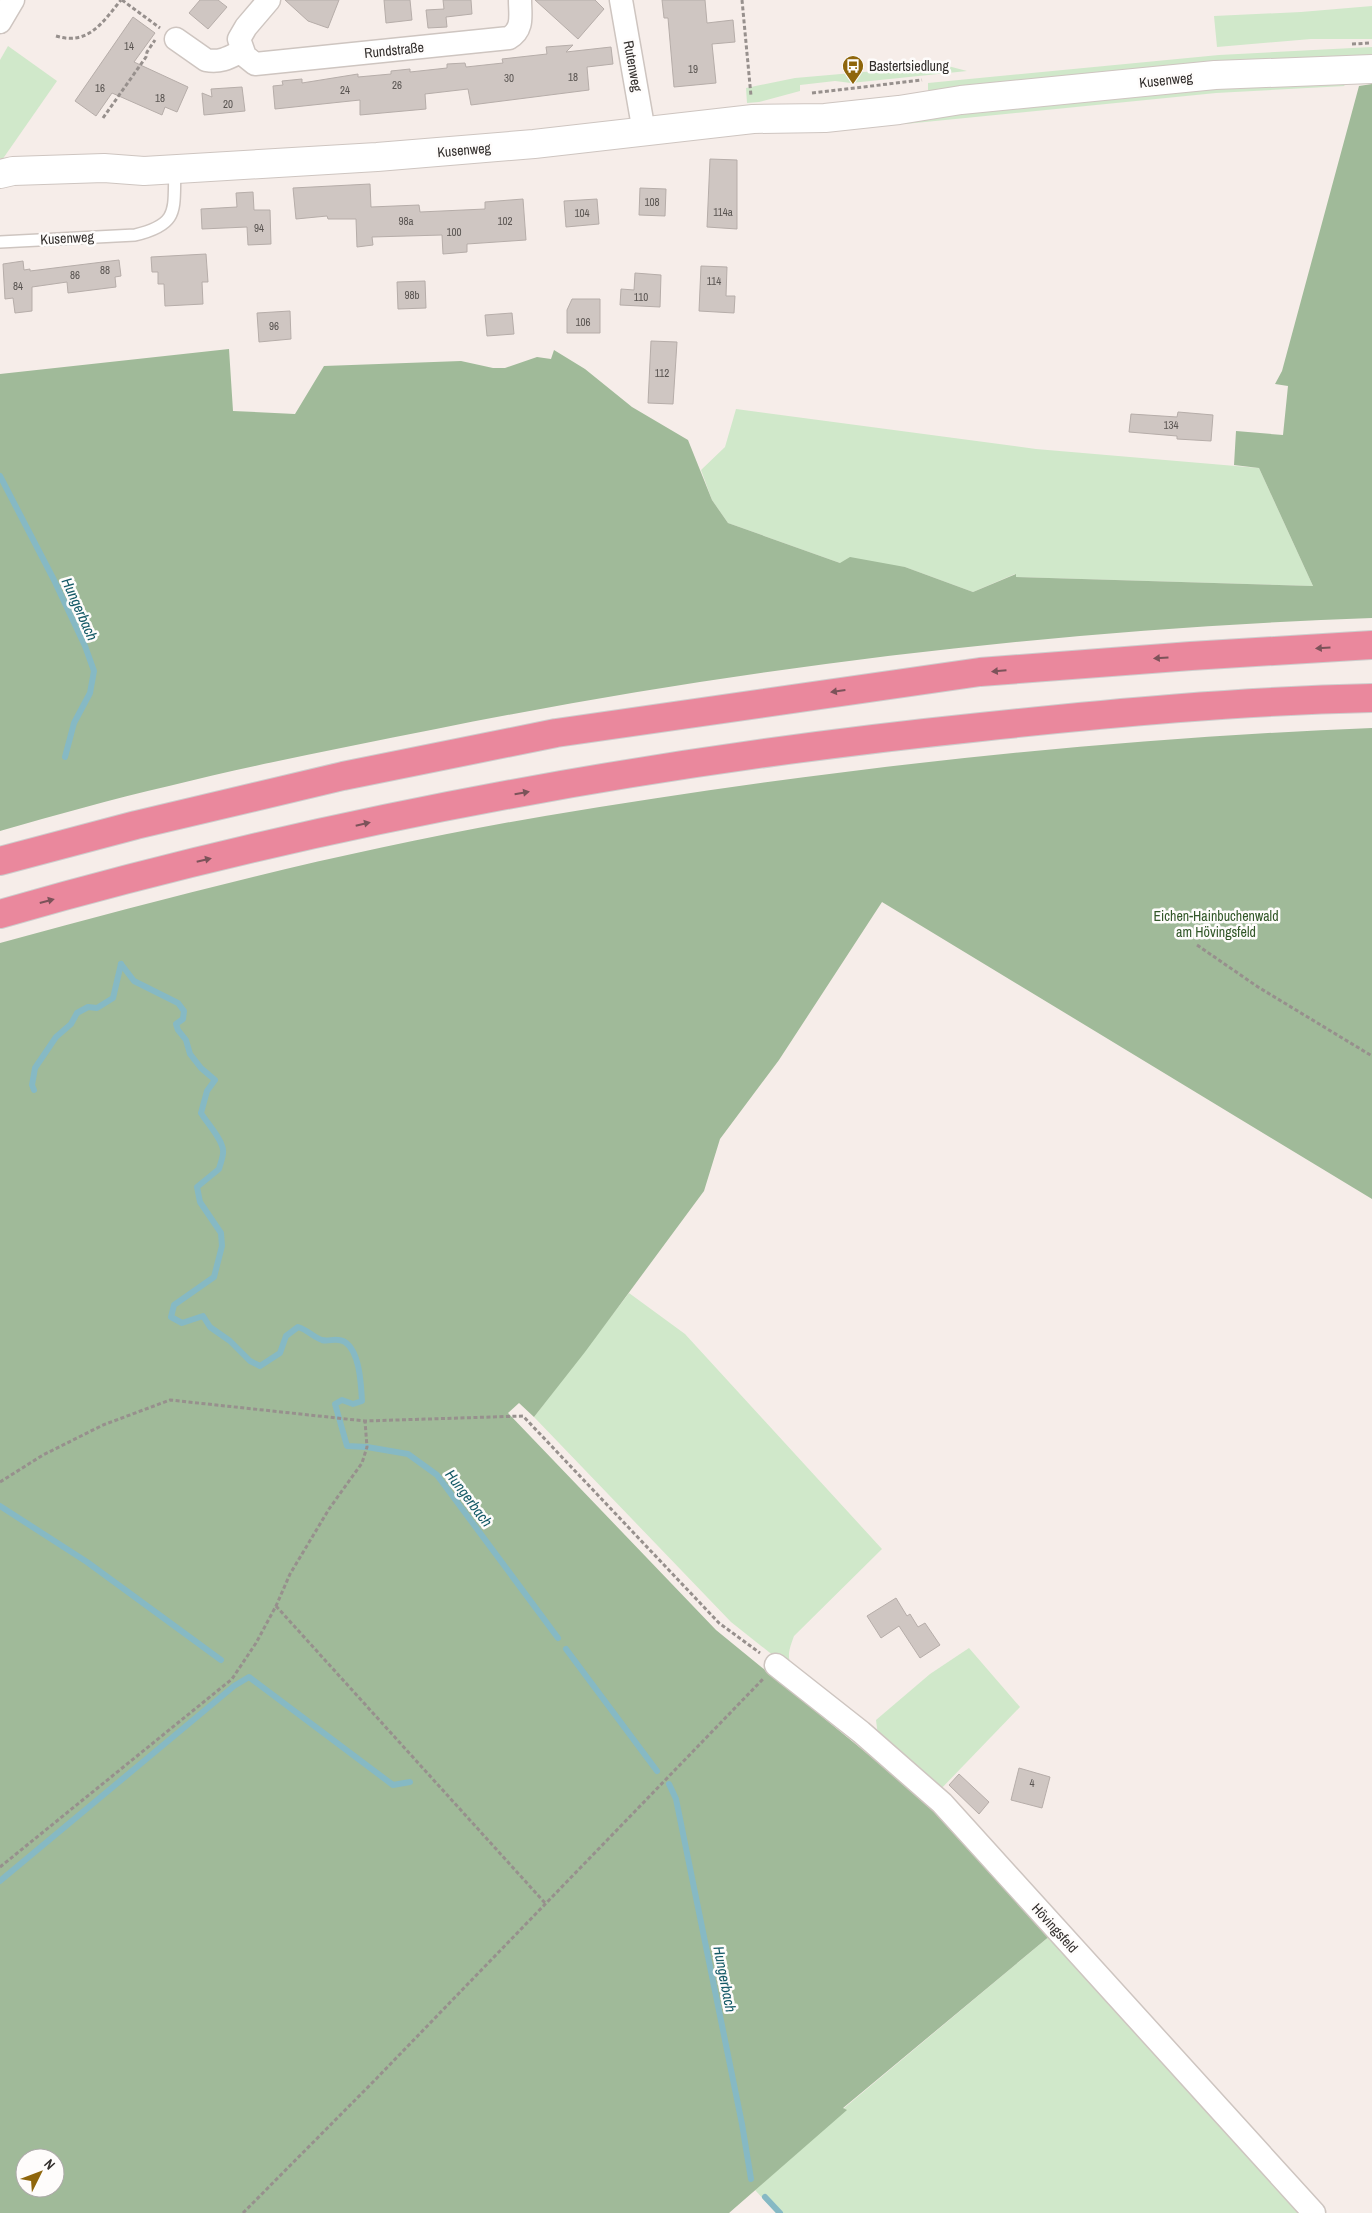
<svg xmlns="http://www.w3.org/2000/svg" width="1372" height="2213" font-family="'Archivo Narrow',sans-serif">
  <style>
    .green { fill: #d0e8ca }
    .forest { fill: #a0ba99; fill-rule: evenodd }
    .lines { fill: none; stroke-linecap: round; stroke-linejoin: round }
    .stream { stroke: #86b9c4; stroke-width: 6 }
    .building { fill: #cfc6c2; stroke: #b6ada9 }
    .service-casing { stroke: #cec5c0; stroke-width: 14 }
    .minor-casing { stroke: #cec5c0; stroke-width: 25 }
    .tertiary-casing { stroke: #cec5c0; stroke-width: 30 }
    .motorway-casing { stroke: #cecdcd; stroke-width: 30 }
    .path { stroke: #97908d; stroke-width: 3; stroke-dasharray: 4 2.5; stroke-linecap: butt }
    .service { stroke: #fff; stroke-width: 11 }
    .minor { stroke: #fff; stroke-width: 22 }
    .tertiary { stroke: #fff; stroke-width: 28 }
    .motorway { stroke: #ea889d; stroke-width: 28 }
    .oneway { fill: #7c535a }
    .labels { text-anchor: middle; dominant-baseline: central; stroke-width: 5; stroke-linejoin: round; paint-order: stroke }
    .number-label { font-size: 11px; fill: #5a5552 }
    .street-label { font-size: 14px; fill: #332f2d; stroke: #fefcfb }
    .poi-label { font-size: 14px; fill: #332f2d; stroke: #fefcfb; text-anchor: start }
    .park-label { font-size: 14px; fill: #325728; stroke: #fefcfb }
    .water-label { font-size: 15px; font-style: italic; fill: #155a67; stroke: #fefcfb }
  </style>
  <rect width="100%" height="100%" fill="#f6ede9"/>
  <g class="green">
    <polygon points="1372,6 1372,39 1311,39 1217,47 1214,16 1301,12"/>
    <polygon points="8,46 57,81 2,160 0,158 0,60"/>
    <polygon points="1372,47 1372,58 951,93 928,90 928,83 1219,55"/>
    <polygon points="944,65 967,71 851,83 835,81 800,85 800,91 759,102 747,103 746,88 795,78"/>
    <polygon points="1337,79 1345,86 1216,93 905,124 904,114 1212,85"/>
    <polygon points="736,409 1036,449 1259,468 1313,586 1015,577 1015,574 973,592 905,567 840,563 728,523 712,500 701,470 725,447"/>
    <path d="M629 1293 685 1334 882 1549 794 1636C787 1655 786 1660 799 1676L731 1622 534 1417Z"/>
    <polygon points="969,1648 1020,1707 938,1792 878,1736 876,1720 930,1674"/>
    <polygon points="1051,1935 1305,2213 776,2213 755,2190 846,2110 843,2109"/>
  </g>
  <g class="forest">
    <path d="M1372 84V618C1058 629 744 667 436 729 346 747 257 764 169 786 112 799 56 815 0 831V374L229 349 233 411 295 414 324 366 461 361 493 368H505L537 357 551 359 554 350 585 369 632 407 688 440 712 500 728 523 840 563 850 557 905 567 973 592 1016 574V577L1313 586 1259 468 1234 465 1236 431 1283 435 1288 386 1275 384 1282 371 1359 86Z"/>
    <path d="M1372 728V1199L882 902 779 1060 720 1139 704 1191 585 1352 534 1417 519 1403 508 1413 716 1630 935 1809 1051 1935 843 2108 847 2110 729 2213H0V943C179 894 361 847 545 816 818 770 1095 739 1372 728ZM25 2158H55V2188H25Z"/>
  </g>
  <g class="lines">
    <g class="stream">
      <polyline points="0,476 54,580 85,646 94,671 90,693 74,723 65,757"/>
      <path d="M121 964 134 981 178 1003 184 1011 183 1019 176 1024 178 1030 186 1040 190 1054 201 1068 215 1080 207 1091 201 1113C207 1123 222 1139 223 1150 224 1156 220 1164 219 1169L197 1187 200 1202 221 1233 222 1246 214 1277 174 1305 171 1317 182 1323 203 1316 210 1327 230 1341 250 1361 260 1366 280 1353 286 1336 298 1327C308 1330 313 1337 322 1340 329 1342 337 1337 345 1342 360 1352 361 1385 362 1401L353 1404 342 1400 335 1404 347 1446 367 1447 408 1454 437 1475 558 1638"/>
      <polyline points="34,1090 32,1085 35,1068 56,1037 71,1024 77,1013 88,1007 97,1008 113,998 121,964"/>
      <polyline points="0,1506 87,1562 221,1660"/>
      <polyline points="566,1649 657,1771"/>
      <polyline points="669,1784 676,1799 742,2124 751,2179"/>
      <polyline points="0,1881 234,1686 249,1677 393,1785 410,1782"/>
      <polyline points="765,2197 780,2213"/>
    </g>
  </g>
  <g class="building">
    <polygon points="200,0 218,0 227,7 208,29 189,13"/>
    <polygon points="285,0 339,0 328,28 308,21"/>
    <polygon points="384,0 410,0 412,20 386,23"/>
    <polygon points="443,0 471,0 472,14 446,17 447,27 428,28 426,10 444,9"/>
    <polygon points="535,0 595,0 604,9 578,39"/>
    <polygon points="662,0 705,0 707,23 733,20 735,42 712,44 716,83 674,87 668,18 664,18"/>
    <polygon points="133,17 155,33 134,62 188,87 177,112 165,107 162,115 112,93 96,116 75,101"/>
    <polygon points="573,45 566,52 611,47 613,64 587,67 589,90 471,105 468,89 425,94 426,109 360,115 360,100 275,109 273,86 283,85 282,81 302,79 302,83 358,74 358,77 391,74 391,71 410,69 410,72 447,68 447,64 465,63 466,67 503,63 502,59 547,54 546,47"/>
    <polygon points="242,87 245,111 204,115 202,93 212,97 211,89"/>
    <polygon points="710,159 737,160 737,229 707,227"/>
    <polygon points="370,184 371,207 419,205 420,212 485,209 485,202 523,199 526,240 467,244 467,252 443,254 442,235 372,237 373,245 357,247 356,219 328,219 327,216 296,219 293,188"/>
    <polygon points="640,188 666,189 665,216 639,215"/>
    <polygon points="253,192 254,210 270,210 271,244 248,245 247,227 202,229 201,209 237,207 236,193"/>
    <polygon points="597,199 599,224 566,227 564,201"/>
    <polygon points="206,254 208,282 202,282 203,304 165,306 164,284 158,284 158,272 152,272 151,257"/>
    <polygon points="119,260 121,276 115,277 116,287 68,293 67,282 32,287 32,311 15,313 13,298 5,299 3,264 23,261 24,270 30,269 30,271"/>
    <polygon points="701,266 727,267 726,296 735,296 734,313 699,311"/>
    <polygon points="635,273 661,275 660,307 620,305 621,289 634,290"/>
    <polygon points="425,281 426,308 398,309 397,282"/>
    <polygon points="572,299 600,299 600,333 567,333 567,310"/>
    <polygon points="290,311 291,339 259,342 257,313"/>
    <polygon points="512,313 514,334 487,336 485,315"/>
    <polygon points="651,341 677,342 673,404 648,403"/>
    <polygon points="1178,412 1213,415 1211,441 1177,439 1177,436 1129,432 1131,414 1177,417"/>
    <polygon points="896,1598 907,1616 910,1614 918,1627 925,1623 940,1645 920,1658 899,1626 881,1638 867,1616"/>
    <polygon points="1019,1768 1050,1777 1042,1808 1011,1800"/>
    <polygon points="959,1774 989,1802 979,1814 949,1785"/>
  </g>
  <g class="lines">
    <g class="service-casing">
      <path id="service" d="M0 242 135 235C181 224 173 209 175 169"/>
    </g>
    <g class="minor-casing">
      <g id="minor">
        <path d="M269 0 246 27 239 39 245 56 255 64 509 38C524 29 520 15 520 0"/>
        <polyline points="621,0 644,132"/>
        <polyline points="0,22 13,0"/>
        <path d="M176 39 206 60C221 63 230 57 242 51"/>
        <polyline points="776,1665 861,1732 942,1803 1314,2213"/>
      </g>
    </g>
    <g class="tertiary-casing">
      <polyline id="tertiary" points="0,174 13,171 104,168 144,171 377,157 534,144 753,119 825,118 899,110 961,100 1215,75 1372,69"/>
    </g>
    <g class="motorway-casing">
      <g id="motorway">
        <polyline points="0,861 136,825 343,776 556,733 980,672 1191,656 1372,645"/>
        <path d="M0 914C320 822 650 761 981 727 1111 713 1241 701 1372 698"/>
      </g>
    </g>
    <g class="path">
      <polyline points="122,0 160,28"/>
      <polyline points="742,0 751,96"/>
      <path d="M56 36C88 46 103 22 121 0"/>
      <polyline points="1352,44 1370,43"/>
      <polyline points="812,93 922,80"/>
      <polyline points="103,118 146,57 147,52 155,40"/>
      <polyline points="1197,945 1258,987 1372,1056"/>
      <polyline points="0,1482 43,1455 103,1425 170,1400 365,1421 523,1416 719,1623 760,1653"/>
      <polyline points="276,1606 545,1903"/>
      <polyline points="0,1867 232,1679 256,1643 276,1606 290,1574 329,1509 362,1463 367,1447 365,1421"/>
      <polyline points="243,2213 374,2081 763,1679"/>
    </g>
    <use href="#service" class="service"/>
    <use href="#minor" class="minor"/>
    <use href="#tertiary" class="tertiary"/>
    <use href="#motorway" class="motorway"/>
  </g>
  <defs><path id="oneway-solid" d="M-6-.8H1V-3.2L6.5 0L1 3.2V.8H-6Z" transform="scale(1.25)"/></defs>
  <g class="oneway">
    <use href="#oneway-solid" transform="translate(1323 648) rotate(176)"/>
    <use href="#oneway-solid" transform="translate(1161 658) rotate(176)"/>
    <use href="#oneway-solid" transform="translate(999 671) rotate(175)"/>
    <use href="#oneway-solid" transform="translate(838 691) rotate(172)"/>
    <use href="#oneway-solid" transform="translate(522 793) rotate(-10)"/>
    <use href="#oneway-solid" transform="translate(363 824) rotate(-13)"/>
    <use href="#oneway-solid" transform="translate(204 860) rotate(-13)"/>
    <use href="#oneway-solid" transform="translate(47 901) rotate(-15)"/>
  </g>
  <defs>
    <g id="bus-pin" transform="scale(1.125)"><path d="M0 17L-7.5 6A9.5 9.5 0 1 1 7.5 6Z" fill="#8f660c" stroke="#fefcfb"/><path d="M-5-6H5V4H4V6H2V4H-2V6H-4V4H-5ZM-3.5-4V0h7V-4ZM-3.5 1.2v1.5H-2V1.2ZM2 1.2v1.5H3.5V1.2Z" fill="#fff"/></g>
  </defs>
  <g fill-rule="evenodd">
    <use href="#bus-pin" x="853" y="66"/>
  </g>
  <g class="labels">
    <g class="number-label">
      <text x="129" y="46">14</text>
      <text x="693" y="69">19</text>
      <text x="573" y="77">18</text>
      <text x="509" y="78">30</text>
      <text x="397" y="85">26</text>
      <text x="100" y="88">16</text>
      <text x="345" y="90">24</text>
      <text x="160" y="98">18</text>
      <text x="228" y="104">20</text>
      <text x="652" y="202">108</text>
      <text x="723" y="212">114a</text>
      <text x="582" y="213">104</text>
      <text x="406" y="221">98a</text>
      <text x="505" y="221">102</text>
      <text x="259" y="228">94</text>
      <text x="454" y="232">100</text>
      <text x="105" y="270">88</text>
      <text x="75" y="275">86</text>
      <text x="714" y="281">114</text>
      <text x="18" y="286">84</text>
      <text x="412" y="295">98b</text>
      <text x="641" y="297">110</text>
      <text x="583" y="322">106</text>
      <text x="274" y="326">96</text>
      <text x="662" y="373">112</text>
      <text x="1171" y="425">134</text>
      <text x="1032" y="1783">4</text>
    </g>
    <g class="street-label">
      <text transform="translate(394 50) rotate(-6)">Rundstraße</text>
      <text transform="translate(633 66) rotate(80)">Rutenweg</text>
      <text transform="translate(1166 80) rotate(-6)">Kusenweg</text>
      <text transform="translate(464 150) rotate(-5)">Kusenweg</text>
      <text transform="translate(67 238) rotate(-3)">Kusenweg</text>
      <text transform="translate(1055 1928) rotate(48)">Hövingsfeld</text>
    </g>
    <g class="poi-label">
      <text x="869" y="66">Bastertsiedlung</text>
    </g>
    <g class="park-label">
      <text x="1216" y="916">Eichen-Hainbuchenwald<tspan x="1216" dy="16">am Hövingsfeld</tspan></text>
    </g>
    <g class="water-label">
      <text transform="translate(80 609) rotate(66)">Hungerbach</text>
      <text transform="translate(469 1498) rotate(53)">Hungerbach</text>
      <text transform="translate(725 1979) rotate(79)">Hungerbach</text>
    </g>
  </g>
  <g transform="translate(40 2173) rotate(48)"><circle r="24" fill="#fefcfb" stroke="#adaaa9"/>
  <path d="M0-4L9 19L0 12L-9 19Z" fill="#8f660c"/>
  <text y="-8" font-size="14" font-weight="bold" text-anchor="middle" fill="#332f2d">N</text>
  </g>
</svg>
